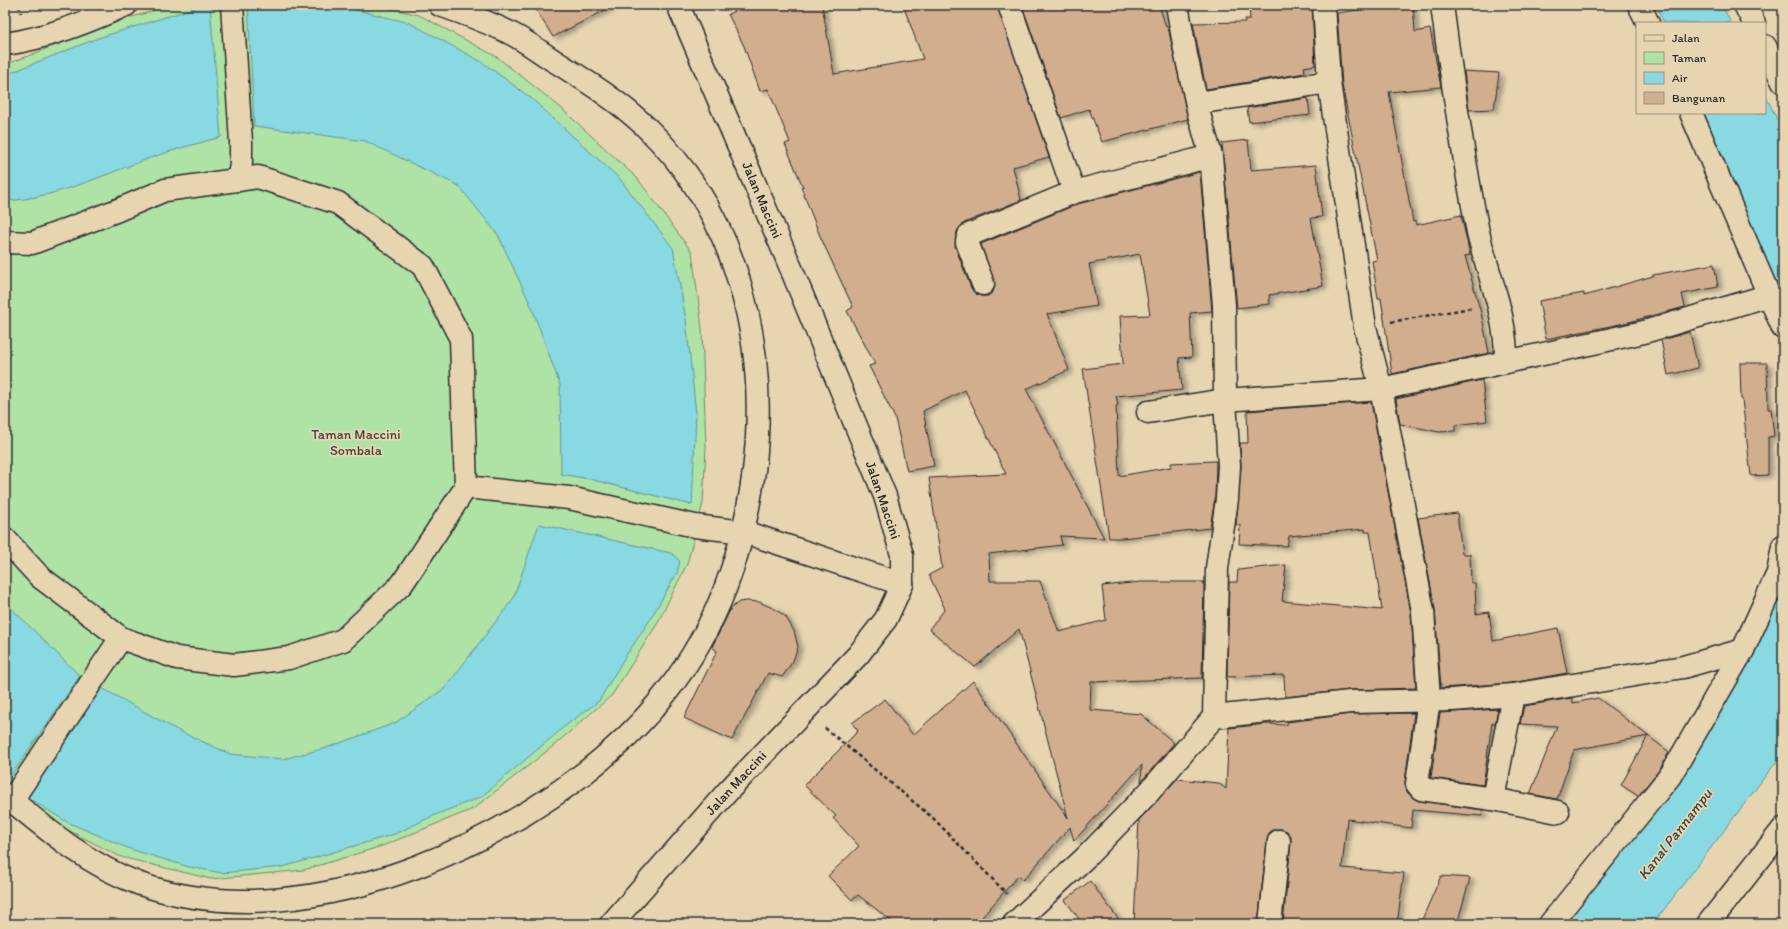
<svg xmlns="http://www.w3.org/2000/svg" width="1788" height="929" font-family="Itim,sans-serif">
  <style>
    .green { fill: #afe3a5; stroke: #6d8768 }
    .water { fill: #88d9e1; stroke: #639398 }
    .building { fill: #d1ae8e; stroke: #2b2b2b; filter: url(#shadow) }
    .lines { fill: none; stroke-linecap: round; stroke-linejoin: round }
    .minor-casing { stroke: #2b2b2b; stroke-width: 25 }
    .path { stroke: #2b2b2b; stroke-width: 2.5; stroke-dasharray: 4 3; stroke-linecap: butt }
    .minor { stroke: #e7d5b2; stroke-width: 22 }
    .labels { text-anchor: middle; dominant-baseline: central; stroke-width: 3.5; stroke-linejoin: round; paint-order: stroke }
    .street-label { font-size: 14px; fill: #2b2b2b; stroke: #e7d5b2 }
    .park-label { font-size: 14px; fill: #3f473d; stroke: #e7d5b2 }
    .water-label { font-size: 15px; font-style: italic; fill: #394546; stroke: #e7d5b2 }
  </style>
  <defs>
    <filter id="shadow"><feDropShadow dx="4.5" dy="2.5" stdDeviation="2" flood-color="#0004"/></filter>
  </defs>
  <rect width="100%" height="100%" fill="#e7d5b2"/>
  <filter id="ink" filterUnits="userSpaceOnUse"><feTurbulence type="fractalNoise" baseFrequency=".025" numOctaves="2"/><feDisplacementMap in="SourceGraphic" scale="8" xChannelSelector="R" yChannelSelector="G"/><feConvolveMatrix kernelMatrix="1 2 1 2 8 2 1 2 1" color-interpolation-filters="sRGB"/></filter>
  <g filter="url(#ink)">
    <polygon class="green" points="173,5 376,5 419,15 497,57 560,107 637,178 692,252 702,328 706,448 703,503 687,564 657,624 612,695 551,748 473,809 382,846 304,870 211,879 121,857 58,825 5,784 5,65 112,23"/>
    <g class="water">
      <path d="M204 5H210L221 137C200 143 179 148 159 155 109 172 59 198 5 201V75L98 38Z"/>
      <polygon points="248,5 336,5 410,23 482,62 531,98 620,179 673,248 686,319 696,414 692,505 589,479 561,474 560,385 532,308 498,235 459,186 365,141 254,126"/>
      <polygon points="1656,5 1722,5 1731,23 1664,23"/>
      <polygon points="1765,94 1783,132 1783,316 1702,113 1765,113"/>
      <polygon points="539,524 671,553 680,561 677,573 648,623 623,660 599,701 569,723 481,797 435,815 395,834 283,867 222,873 189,867 130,849 67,822 25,796 100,687 179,731 230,754 283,759 326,748 395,723 445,688 513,599"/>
      <polygon points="1783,579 1783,753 1653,924 1560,924 1678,785 1756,646"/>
      <polygon points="5,602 80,676 7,781 5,778"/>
    </g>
    <g class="building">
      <polygon points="533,5 615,5 553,37"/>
      <polygon points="748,5 822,5 834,74 923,59 903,5 997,5 1049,157 1013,167 1021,200 964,223 957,231 955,246 971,288 975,293 981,296 988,296 993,292 995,286 981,244 1078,204 1200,172 1212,311 1190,313 1192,357 1179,358 1182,390 1116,396 1118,405 1116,406 1119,476 1171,467 1171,463 1216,461 1215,498 1210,528 1122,538 1109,538 1083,369 1123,364 1120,316 1150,315 1140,254 1089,264 1097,306 1047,314 1069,370 1026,389 1104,538 1060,536 1062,545 989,554 990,581 1040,581 1059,632 1106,620 1102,586 1141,582 1204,582 1202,678 1091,682 1090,710 1141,714 1174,743 1141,782 1142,765 1074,841 1070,827 1023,880 1018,876 976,924 895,924 858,895 852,900 828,876 859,846 833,818 836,816 804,785 858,731 852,723 885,699 913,735 973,681 1068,818 1019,629 975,667 929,629 945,609 929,575 942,568 929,478 1006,474 965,390 923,411 934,466 907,471 895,418 869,366 875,364 847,311 853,307 820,236 801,187 803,187 785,144 790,142 768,89 760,91 744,46 728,14"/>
      <polygon points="1022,5 1159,5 1166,27 1168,27 1188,119 1102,142 1089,109 1061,118"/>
      <polygon points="1249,5 1312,5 1315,65 1304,67 1305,73 1206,89 1193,23 1245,22 1245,19 1250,19"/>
      <polygon points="1392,5 1413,5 1415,32 1430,29 1441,87 1389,92 1413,222 1415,221 1416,225 1461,215 1470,255 1465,256 1481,313 1489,353 1392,374 1381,298 1378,298 1372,261 1377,260 1342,85 1337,13"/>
      <polygon points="1464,71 1499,73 1494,109 1469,110"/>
      <polygon points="1308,98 1310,115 1249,122 1247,108"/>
      <polygon points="1248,140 1251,170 1316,165 1322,217 1311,218 1323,286 1269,295 1270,304 1237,308 1222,143"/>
      <polygon points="1714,264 1718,287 1682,294 1685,307 1625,323 1546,339 1539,301 1584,293 1584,296 1653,276 1653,275"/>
      <polygon points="1690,332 1698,368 1668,375 1661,340"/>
      <polygon points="1740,363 1767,363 1768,409 1771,409 1774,436 1768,437 1768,475 1751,476 1742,399 1741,399"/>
      <polygon points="1482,380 1487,421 1455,425 1455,431 1439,432 1400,424 1396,399"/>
      <polygon points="1371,402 1411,613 1416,688 1350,690 1285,697 1284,675 1227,677 1229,582 1237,582 1238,570 1286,565 1282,601 1382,610 1370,532 1365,532 1365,529 1289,536 1287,546 1239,544 1240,525 1236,525 1241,467 1240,443 1248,443 1247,411"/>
      <polygon points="1457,513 1462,554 1470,554 1471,583 1475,583 1476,614 1489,612 1493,641 1558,628 1567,673 1511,683 1441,688 1435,609 1418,518"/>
      <polygon points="747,601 759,602 775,609 786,617 794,631 798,647 793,661 782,677 768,673 732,740 684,718 717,651 712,647 731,608 739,602"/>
      <polygon points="1572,698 1573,703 1598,698 1648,736 1574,750 1557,799 1530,794 1557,726 1520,724 1524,706"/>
      <polygon points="1498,709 1495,723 1492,723 1483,785 1431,778 1440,713"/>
      <polygon points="1414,713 1405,782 1407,792 1412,797 1419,801 1483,810 1482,816 1413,810 1411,828 1347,819 1342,868 1404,873 1397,924 1283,924 1291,842 1291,836 1287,831 1280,829 1274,829 1269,833 1267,840 1258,924 1134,924 1139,820 1177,779 1218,783 1226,789 1229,728 1266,724 1287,725 1287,722 1351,714"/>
      <polygon points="1648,736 1669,752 1660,769 1638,796 1621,785"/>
      <polygon points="1441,876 1470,878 1457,924 1420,924"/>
      <polygon points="1090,881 1122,924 1083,924 1065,900"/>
    </g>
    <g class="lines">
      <g class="minor-casing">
        <g id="minor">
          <polyline points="232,5 241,142 241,162 239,180"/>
          <polyline points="1009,5 1074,192"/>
          <polyline points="1324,5 1329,82 1365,327 1381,389 1423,611 1429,699 1417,784 1421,789 1493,799 1558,812"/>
          <path d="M1442 5C1452 81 1463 157 1478 232 1488 276 1507 316 1506 362L1644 332 1770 295"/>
          <polyline points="1639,5 1648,23"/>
          <polyline points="1745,5 1754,23"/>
          <path d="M5 44C48 38 87 22 126 5"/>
          <polyline points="1765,46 1783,82"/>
          <polyline points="1197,103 1329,82"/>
          <polyline points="1691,113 1783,328"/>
          <polyline points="5,242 32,243 118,210 165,190 258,177 338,203 423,266 461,339 466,487 402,584 343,640 289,658 234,665 177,658 121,638 40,577 5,539"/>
          <polyline points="983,284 967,242 969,235 1074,192 1211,156"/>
          <polyline points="1148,412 1225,400 1381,389 1506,362"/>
          <polyline points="466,487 569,498 695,526 744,532 902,584"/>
          <polyline points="1214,717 1350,702 1452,700 1513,695 1683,667 1743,650"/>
          <path d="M5 795C46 829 89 866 140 884 230 915 329 900 416 867 507 833 606 770 666 693 718 626 743 554 754 471 769 347 739 217 647 128 620 102 588 82 556 62 540 52 525 40 508 32 486 21 463 13 440 5"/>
          <polyline points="1493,799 1513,695"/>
          <polyline points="14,803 18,791 121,638"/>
          <polyline points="611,924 728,791 858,655 886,619 902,584 902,555 885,496 788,261 678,5"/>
          <polyline points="1014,924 1085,858 1149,792 1214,717 1217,568 1227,499 1229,466 1225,400 1224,305 1211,156 1199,114 1186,55 1177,5"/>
          <polyline points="1270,924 1279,841"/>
          <polyline points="1550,924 1670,776 1743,650 1778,573 1783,546"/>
          <polyline points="1708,924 1783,829"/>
        </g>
      </g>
      <g class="path">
        <polyline points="19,5 21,13"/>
        <polyline points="1391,322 1471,308"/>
        <polyline points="825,728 934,819 1007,894"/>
      </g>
      <use href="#minor" class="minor"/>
    </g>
  </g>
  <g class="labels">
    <g class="street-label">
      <text transform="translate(762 200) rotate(67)">Jalan Maccini</text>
      <text transform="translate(883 500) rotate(71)">Jalan Maccini</text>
      <text transform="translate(736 783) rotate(-47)">Jalan Maccini</text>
    </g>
    <g class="park-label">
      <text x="356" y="434">Taman Maccini<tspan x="356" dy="16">Sombala</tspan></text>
    </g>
    <g class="water-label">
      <text transform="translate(1675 834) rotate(-52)">Kanal Pannampu</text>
    </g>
  </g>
  <rect width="1788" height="929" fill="none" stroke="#e7d5b2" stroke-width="20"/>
  <rect x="10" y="10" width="1768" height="909" fill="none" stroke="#2b2b2b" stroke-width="1.5" filter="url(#ink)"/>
  <rect x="1636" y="22" width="130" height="92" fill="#e7d5b2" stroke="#9c917c"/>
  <rect x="1644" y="35" width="20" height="6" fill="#e7d5b2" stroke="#9c917c"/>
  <text x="1672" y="42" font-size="12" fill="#2b2b2b">Jalan</text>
  <rect x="1644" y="52" width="20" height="12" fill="#afe3a5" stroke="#9c917c"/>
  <text x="1672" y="62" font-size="12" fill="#2b2b2b">Taman</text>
  <rect x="1644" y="72" width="20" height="12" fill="#88d9e1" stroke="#9c917c"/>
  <text x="1672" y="82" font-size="12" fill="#2b2b2b">Air</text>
  <rect x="1644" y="92" width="20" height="12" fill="#d1ae8e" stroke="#9c917c"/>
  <text x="1672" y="102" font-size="12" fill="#2b2b2b">Bangunan</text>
</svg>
